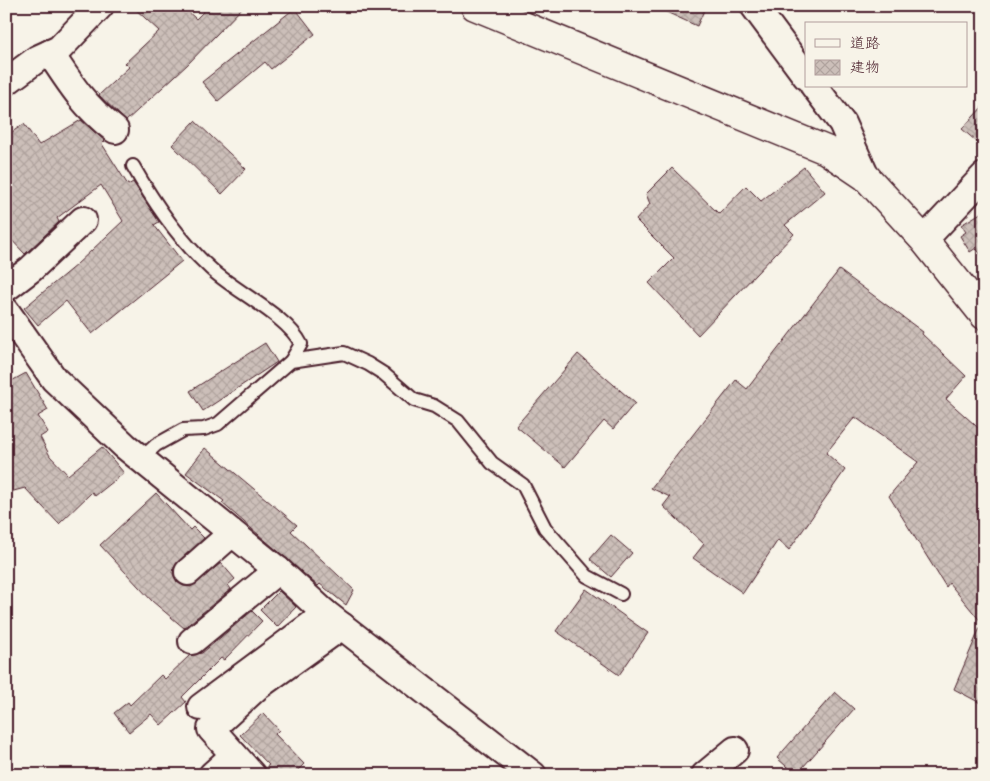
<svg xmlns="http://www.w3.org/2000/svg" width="990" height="781" font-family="Kalam,'Klee One',sans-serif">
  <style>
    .building { fill: url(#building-cross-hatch); stroke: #4a1f2b }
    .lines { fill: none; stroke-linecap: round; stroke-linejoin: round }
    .lane-casing { stroke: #4a1f2b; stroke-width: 16 }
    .street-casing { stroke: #4a1f2b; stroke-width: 30 }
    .secondary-casing { stroke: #4a1f2b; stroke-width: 31 }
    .lane { stroke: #f7f3e8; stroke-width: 12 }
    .street { stroke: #f7f3e8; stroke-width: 26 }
    .secondary { stroke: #f7f3e8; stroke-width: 28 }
  </style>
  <defs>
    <pattern id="building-cross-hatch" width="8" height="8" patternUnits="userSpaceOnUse" patternTransform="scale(1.25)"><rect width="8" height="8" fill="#ccbfb9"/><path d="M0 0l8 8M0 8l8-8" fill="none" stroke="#b1a49f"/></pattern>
  </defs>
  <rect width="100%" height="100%" fill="#f7f3e8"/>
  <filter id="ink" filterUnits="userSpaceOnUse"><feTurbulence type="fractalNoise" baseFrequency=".02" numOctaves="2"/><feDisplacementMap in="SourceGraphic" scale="10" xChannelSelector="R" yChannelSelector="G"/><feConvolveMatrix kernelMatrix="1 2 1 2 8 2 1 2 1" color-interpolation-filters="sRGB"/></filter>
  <g filter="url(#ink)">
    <g class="building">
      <polygon points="132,6 182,6 196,19 209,6 244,6 187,65 126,121 99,95 129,67 125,63 159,31"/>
      <polygon points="653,6 706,6 697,26"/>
      <polygon points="295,8 315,34 271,69 265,62 218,101 202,82"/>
      <polygon points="984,105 984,148 962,129"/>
      <polygon points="81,120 105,141 102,144 128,185 133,182 159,222 154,225 182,261 92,334 66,301 38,325 24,308 76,265 123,221 101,185 57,218 59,222 25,254 6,234 6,136 24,124 39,145"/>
      <polygon points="195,121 246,169 222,194 172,145"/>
      <polygon points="804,167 825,192 785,225 794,234 698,335 649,283 674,258 636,220 650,204 646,194 672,168 719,214 746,186 761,201"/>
      <polygon points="984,211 984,259 976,248 970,252 960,236 966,232 961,225"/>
      <polygon points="839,270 923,332 922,334 966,376 946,399 984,433 984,705 954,689 982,623 949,583 946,587 889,496 918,462 855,417 826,453 845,470 789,550 778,540 743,593 693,558 704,544 663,506 670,497 651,488 736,380 747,389"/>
      <polygon points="265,343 277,362 203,411 190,391"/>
      <polygon points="578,354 635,403 613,429 604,421 565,467 516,426"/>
      <polygon points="26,373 48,410 38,416 48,432 40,437 50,456 68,475 102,447 124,473 95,496 92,492 59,524 25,488 6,493 6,384"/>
      <polygon points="205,448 297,525 291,531 354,590 346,605 320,584 318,586 222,503 224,501 186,473"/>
      <polygon points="156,493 190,530 193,527 204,538 174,567 173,574 177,582 184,586 191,587 221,563 235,579 228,585 231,589 184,628 152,601 100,545"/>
      <polygon points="611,535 632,553 611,577 590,559"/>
      <polygon points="586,589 648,633 619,675 556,631"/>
      <polygon points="279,591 296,607 277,627 260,610"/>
      <polygon points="252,611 262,621 224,660 221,658 182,697 186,702 161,725 151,714 129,732 114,713 128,702 130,705 161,675 165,679 190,655 202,653"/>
      <polygon points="835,692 854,709 796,775 777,758"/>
      <polygon points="263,713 279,730 275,734 304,764 293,775 267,775 265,768 269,765 240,735"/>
    </g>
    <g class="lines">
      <g class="lane-casing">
        <g id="lane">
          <path d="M133 166C154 203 179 240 211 269 236 292 287 316 301 344L291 361"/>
          <polyline points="142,458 156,445 183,430 204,429 218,424 291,361 344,353 368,364 384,374 414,400 434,406 458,421 492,463 523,485 545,528 587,576 621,594"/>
        </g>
      </g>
      <g class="street-casing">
        <g id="street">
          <polyline points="754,6 806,76"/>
          <path d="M50 53C71 85 84 106 115 130"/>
          <polyline points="6,82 37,59 59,49 100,6"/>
          <polyline points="814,86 842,123 866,177"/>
          <polyline points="924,240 984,176"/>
          <polyline points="6,288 31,269 83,220"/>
          <polyline points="6,311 54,379 125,446 278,570 325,613 533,775"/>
          <polyline points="188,572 231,534"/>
          <polyline points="192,641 278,570"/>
          <polyline points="201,707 310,626 325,613"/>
          <polyline points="212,775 234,755"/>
          <polyline points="252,775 211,729 257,687 342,626"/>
          <polyline points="705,775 735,750"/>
        </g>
      </g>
      <g class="secondary-casing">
        <polyline id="secondary" points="475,6 826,150 866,177 924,240 984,315"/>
      </g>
      <use href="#lane" class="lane"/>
      <use href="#street" class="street"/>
      <use href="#secondary" class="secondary"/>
    </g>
  </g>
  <rect width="990" height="781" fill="none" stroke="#f7f3e8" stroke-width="25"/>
  <rect x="12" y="12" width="965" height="756" fill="none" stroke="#4a1f2b" stroke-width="2" filter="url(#ink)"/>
  <rect x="805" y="22" width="162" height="65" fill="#f7f3e8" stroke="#b29e9c"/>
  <rect x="815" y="39" width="25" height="8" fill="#f7f3e8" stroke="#b29e9c"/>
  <text x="850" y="48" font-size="15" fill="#4a1f2b">道路</text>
  <rect x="815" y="60" width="25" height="15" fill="url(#building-cross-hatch)" stroke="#b29e9c"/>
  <text x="850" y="72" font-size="15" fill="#4a1f2b">建物</text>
</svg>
